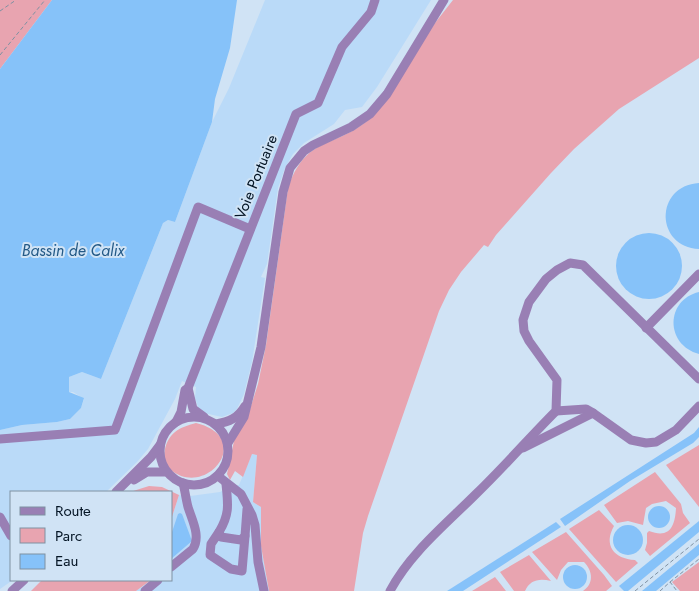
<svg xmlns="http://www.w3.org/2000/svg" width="699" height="591" font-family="Jost,sans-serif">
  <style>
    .built { fill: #badaf8 }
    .green { fill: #e8a4b0 }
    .water { fill: #86c2f9 }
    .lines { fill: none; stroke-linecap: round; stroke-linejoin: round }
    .path { stroke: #7f91a2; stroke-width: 1; stroke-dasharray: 4 2.5; stroke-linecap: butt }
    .minor { stroke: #997fb4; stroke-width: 9 }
    .labels { text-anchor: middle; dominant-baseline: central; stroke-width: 4; stroke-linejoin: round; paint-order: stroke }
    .street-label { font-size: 15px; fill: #041525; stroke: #d0e3f5 }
    .water-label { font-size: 16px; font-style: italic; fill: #235986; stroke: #d0e3f5 }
  </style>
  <rect width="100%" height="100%" fill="#d0e3f5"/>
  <g class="built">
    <polygon points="265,0 431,0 377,87 362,107 345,110 334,124 304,143 293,154 285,168 278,188 267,264 261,277 265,278 252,362 244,394 237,409 233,413 222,417 204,413 198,407 195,398 196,387 182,381 175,399 148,449 137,462 106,492 11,492 11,580 13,580 0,589 0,430 22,425 57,422 70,419 81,408 84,399 73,392 69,392 69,377 82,372 101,379 163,223 168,220 175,222 212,122 229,88"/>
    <polygon points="252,454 257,455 253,502 261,507 261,546 269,591 136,591 151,580 171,580 171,520 179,495 190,496 220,492 233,485 239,485"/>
  </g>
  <g class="green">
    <polygon points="0,0 52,0 0,69"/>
    <path d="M453 0H699V58L619 109 574 149 551 173 496 235 488 247 484 245 461 272 449 290 439 311 368 516 363 533 354 591H269L261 546V507L253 502 257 455 252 454 243 477 235 471 230 480 227 474 234 441 250 409 258 384 266 345 288 188C306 136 332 149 367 121L435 23Z"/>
    <path d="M196 423C256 438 206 499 171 470 160 460 164 441 175 432 181 427 189 425 196 423Z"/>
    <polygon points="699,445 699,507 666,465"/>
    <path d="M655 472 681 504 683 513 690 523 650 556 645 550 647 543V533L649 531C670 539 675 526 676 508L666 501 652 504 646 508 643 525 628 521 617 523 604 505Z"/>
    <polygon points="149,486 162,487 179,495 171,520 171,492 130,492"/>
    <path d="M599 510 614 526C603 545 614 559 635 560L638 563 616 582 569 529Z"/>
    <path d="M566 532 604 575 612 586 606 591H583C594 584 593 571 584 562H568L561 570 557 580 532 552Z"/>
    <path d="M529 555 551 581C539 578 530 580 525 591H514L500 572Z"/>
    <polygon points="699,562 699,591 680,591 672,582"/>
    <polygon points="495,577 506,591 472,591"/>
    <polygon points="42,580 151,580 136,591 31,591"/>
  </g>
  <g class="water">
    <polygon points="52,0 237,0 230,48 215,99 212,122 175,222 168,220 163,223 101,379 82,372 69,377 69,392 84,398 81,408 70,419 57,422 22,425 0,430 0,69"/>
    <path d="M699 183V249C655 247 654 186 699 183Z"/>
    <circle cx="649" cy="266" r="33"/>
    <path d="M699 292V354C665 345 665 300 699 292Z"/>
    <polygon points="699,427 699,437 693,443 630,481 565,526 560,519 694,433"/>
    <circle cx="659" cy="517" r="11"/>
    <polygon points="180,513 182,514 192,541 171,559 171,535 178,514"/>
    <polygon points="699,521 699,532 628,591 624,591 619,586"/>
    <polygon points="556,522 561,527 463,591 447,591"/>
    <circle cx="628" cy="540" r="15"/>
    <polygon points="699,544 699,555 656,591 642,591"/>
    <circle cx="575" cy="577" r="12"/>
  </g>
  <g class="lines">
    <g class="path">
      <polyline points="0,11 16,0"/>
      <polyline points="0,55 45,0"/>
      <polyline points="670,582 699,559"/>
      <polyline points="635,591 699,539"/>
      <polyline points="660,591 670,582 677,591"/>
    </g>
    <g class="minor">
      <polyline points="646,328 699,274"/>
      <polyline points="188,388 193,409 204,417"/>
      <polyline points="556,411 586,409 593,413 631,440 646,443 656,442 676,430 699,406"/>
      <circle cx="194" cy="451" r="34"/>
      <polyline points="176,422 181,412 185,390 188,388 296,114 318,103 342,47 371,12 375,0"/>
      <path d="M216 424C229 422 238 418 245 406"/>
      <polyline points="0,439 115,430 198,207 250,229"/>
      <polyline points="228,443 244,417 261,347 283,192 290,168 304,151 313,145 351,127 370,114 387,94 444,0"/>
      <polyline points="523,448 593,413"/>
      <polyline points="218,476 241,494 252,515 255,525 258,562 264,591"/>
      <polyline points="134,480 147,472 167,472"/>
      <path d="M226 484C228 504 230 514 219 532L221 537 241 540 245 536 247 509"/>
      <polyline points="116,492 151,457 160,445"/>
      <polyline points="0,517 11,536"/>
      <polyline points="219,532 211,544 210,555 231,569 242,571 245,536"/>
      <path d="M171 567 193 549C201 536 192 520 188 507 186 499 185 491 183 483"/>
      <polyline points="12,591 24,580"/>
      <polyline points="145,591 158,580"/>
      <path d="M390 591C410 553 446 524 476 494 504 467 529 438 556 411L557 380 529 341 524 331 523 320 529 302 546 279 557 270 570 263 583 265 699 379"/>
    </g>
  </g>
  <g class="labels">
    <g class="street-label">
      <text transform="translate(256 177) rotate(-68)">Voie Portuaire</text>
    </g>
    <g class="water-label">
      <text x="73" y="250">Bassin de Calix</text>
    </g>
  </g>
  <rect x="10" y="491" width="162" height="90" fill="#d0e3f5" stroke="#7e91a2"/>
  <rect x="20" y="507" width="25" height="8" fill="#997fb4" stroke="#7e91a2"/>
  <text x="55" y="516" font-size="15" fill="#041525">Route</text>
  <rect x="20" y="528" width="25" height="15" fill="#e8a4b0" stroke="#7e91a2"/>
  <text x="55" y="541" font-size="15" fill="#041525">Parc</text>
  <rect x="20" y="554" width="25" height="15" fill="#86c2f9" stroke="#7e91a2"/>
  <text x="55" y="566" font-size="15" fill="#041525">Eau</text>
</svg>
